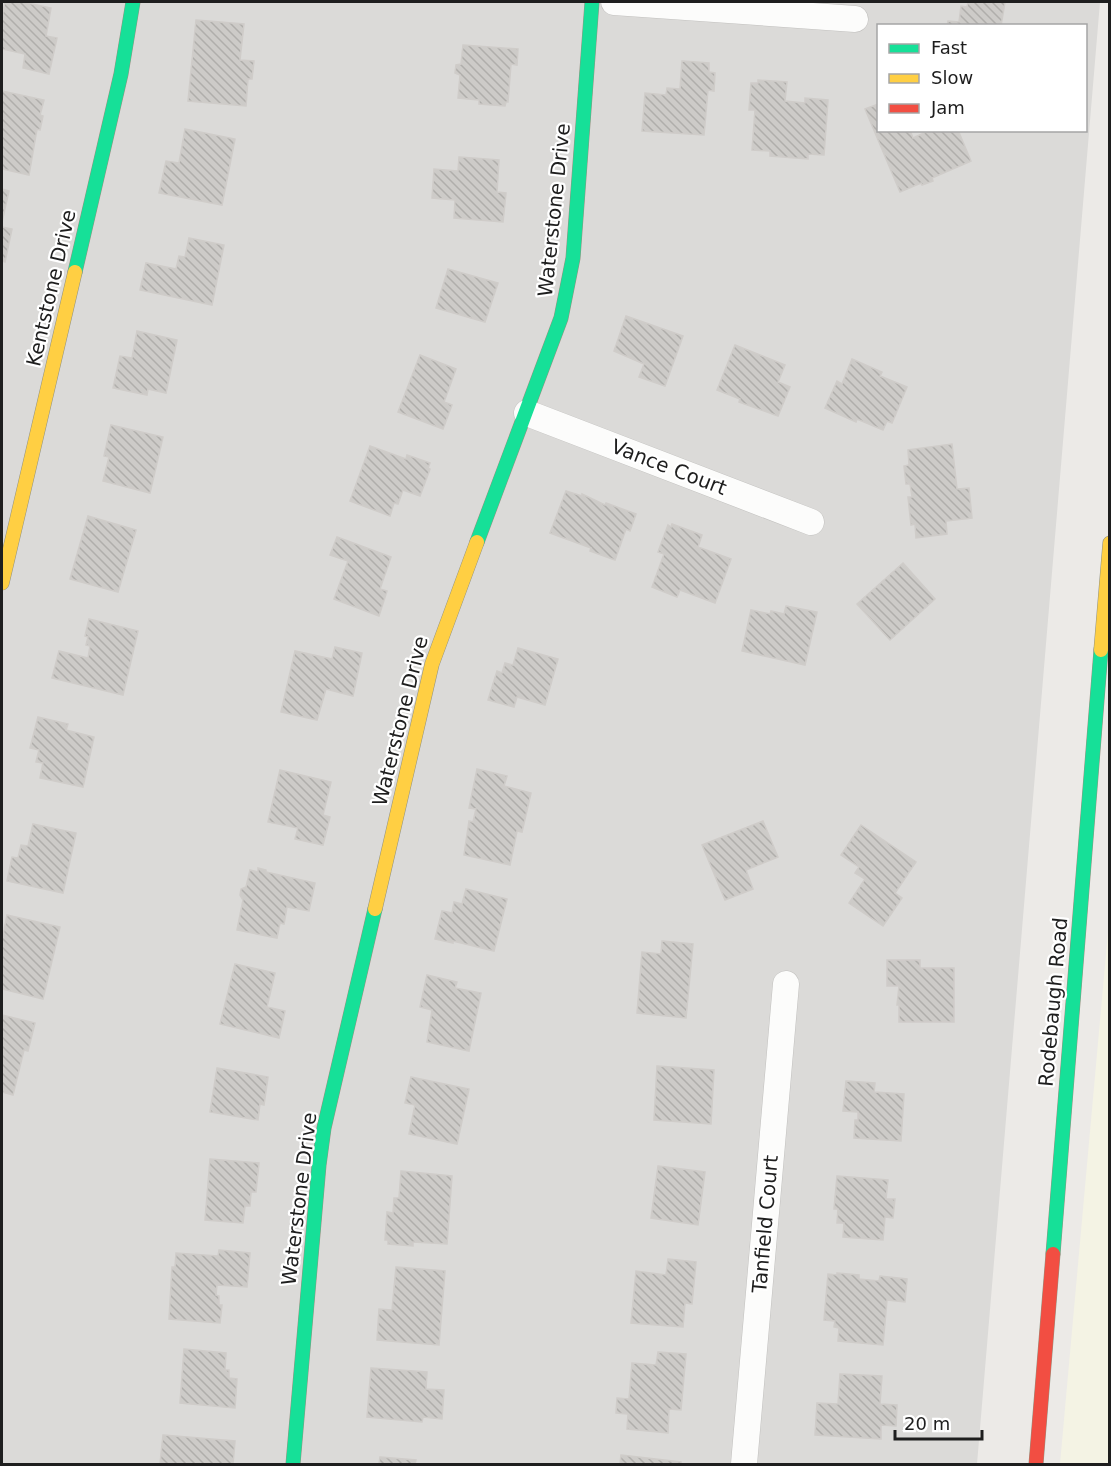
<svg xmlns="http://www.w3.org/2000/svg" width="1111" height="1466" font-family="'DejaVu Sans',sans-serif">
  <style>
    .residential { fill: #dbdad8; fill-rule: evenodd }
    .education { fill: #f4f3e4 }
    .building { fill: url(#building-back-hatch); stroke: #cfccc9; stroke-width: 1.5 }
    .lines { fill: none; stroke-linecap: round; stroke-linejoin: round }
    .street-casing { stroke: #c2c1bf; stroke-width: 27 }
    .fast-casing { stroke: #939381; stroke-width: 15 }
    .slow-casing { stroke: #939381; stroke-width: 15 }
    .jam-casing { stroke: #939381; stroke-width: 15 }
    .street { stroke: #fcfcfb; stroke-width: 26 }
    .fast { stroke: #16e098; stroke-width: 14 }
    .slow { stroke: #ffcf43; stroke-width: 14 }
    .jam { stroke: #f24e42; stroke-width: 14 }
    .labels { text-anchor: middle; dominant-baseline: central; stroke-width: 4.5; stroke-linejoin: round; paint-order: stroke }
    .street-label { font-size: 20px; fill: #1e1e1e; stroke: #fff }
  </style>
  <defs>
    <pattern id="building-back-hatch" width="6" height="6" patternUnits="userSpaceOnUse" patternTransform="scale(1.5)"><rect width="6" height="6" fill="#cdcbc8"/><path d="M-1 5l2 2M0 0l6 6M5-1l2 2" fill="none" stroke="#b0aeab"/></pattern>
  </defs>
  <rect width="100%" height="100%" fill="#eceae7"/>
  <path class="residential" d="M2 2H1100L977 1464H2ZM878 26H1086V130H878Z"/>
  <polygon class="education" points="1109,921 1109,1464 1060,1464"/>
  <g class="building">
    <polygon points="5,2 23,2 51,8 46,36 57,38 49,74 23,68 25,54 2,49 2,17"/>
    <polygon points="968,2 1005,2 1001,26 947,26 948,21 959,22 961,6 967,7"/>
    <polygon points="196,20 244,24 240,60 254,61 252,79 248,79 246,106 188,101"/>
    <polygon points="463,45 518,49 517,65 511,64 508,102 506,102 505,106 479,104 479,100 458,98 460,75 455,73 456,65 461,64"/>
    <polygon points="682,61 709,63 709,72 715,73 714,91 708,90 704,135 642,131 645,93 666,95 667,88 680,89"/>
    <polygon points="758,80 787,82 785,101 805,103 805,98 828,100 824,155 808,154 808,159 770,156 770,151 752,150 755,110 749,110 751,83 758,83"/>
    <polygon points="2,91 44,100 40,115 43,116 40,130 37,129 29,175 2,169"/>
    <polygon points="878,104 878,130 910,130 913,138 926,132 926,130 958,130 971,161 932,178 933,181 922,185 921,183 900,192 865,109"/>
    <polygon points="185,129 235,139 222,205 159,193 166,161 179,163"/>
    <polygon points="459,157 499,160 497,192 506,193 503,222 454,218 455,200 432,198 434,169 458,171"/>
    <polygon points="2,189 9,191 2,222"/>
    <polygon points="2,227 12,229 5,262 2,261"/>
    <polygon points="189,238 224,245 212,305 140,290 146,263 176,269 179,256 185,257"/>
    <polygon points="448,269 498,283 485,322 436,308"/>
    <polygon points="626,316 683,336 665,386 639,377 644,364 614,351"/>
    <polygon points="137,331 177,340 166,393 148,389 147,395 113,388 120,356 132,358"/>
    <polygon points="735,345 785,365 778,382 790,387 778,416 739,402 740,399 717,390"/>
    <polygon points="420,355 456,369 444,402 452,405 443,429 398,412"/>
    <polygon points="852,359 882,372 880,376 907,387 892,423 887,421 883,430 857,419 856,422 825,408 837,381 842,384"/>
    <polygon points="111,425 163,437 150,493 103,481 109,457 104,456"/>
    <polygon points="952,444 957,489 969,488 972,518 946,521 947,534 916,538 915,524 911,525 908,497 912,497 910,484 906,484 904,466 909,465 908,450"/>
    <polygon points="370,446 406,459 407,455 430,463 428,468 430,469 420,496 403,490 398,504 394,503 390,516 350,501"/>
    <polygon points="566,491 582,496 582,494 605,505 606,503 636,514 630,531 626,529 615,560 590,551 591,548 550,533"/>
    <polygon points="88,516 136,530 118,592 70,579"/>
    <polygon points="672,524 702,535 698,547 731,559 715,603 680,590 677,597 652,587 664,554 658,552 668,525 671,527"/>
    <polygon points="337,537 391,557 380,589 387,591 379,616 334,599 348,561 330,555"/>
    <polygon points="903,563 935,599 890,640 857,604"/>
    <polygon points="786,606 817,612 805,665 742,651 751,610 770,614 771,611 784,614"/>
    <polygon points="89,619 138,631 123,695 52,678 59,651 88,658 90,646 86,645 88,637 85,636"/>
    <polygon points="335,647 362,653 353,696 326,689 317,720 281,712 295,651 332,659"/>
    <polygon points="518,648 558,659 545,705 517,697 514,707 488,700 497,671 502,673 505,663 513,665"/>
    <polygon points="38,717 68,724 66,730 94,737 83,787 40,778 43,763 36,762 39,750 30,748"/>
    <polygon points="477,769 507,776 504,786 531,793 522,832 517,831 510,865 464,855 469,821 473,822 476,809 469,808"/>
    <polygon points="280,770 331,782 323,815 330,817 323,845 295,839 298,828 268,822"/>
    <polygon points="763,821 778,857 746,870 753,889 725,900 702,845"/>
    <polygon points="33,824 76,833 63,893 7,881 12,857 18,858 21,845 28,846"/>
    <polygon points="861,825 916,862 895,893 902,898 883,926 849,903 865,879 855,873 859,867 841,855"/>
    <polygon points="258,868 266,870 266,872 315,883 309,911 287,907 284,924 280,923 277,938 237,930 243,900 240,895 241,889 246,887 250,870 258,872"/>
    <polygon points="466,889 507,899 494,951 453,941 453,943 435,939 442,911 452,913 454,902 462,904"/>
    <polygon points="7,915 60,927 43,999 2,989 2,940"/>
    <polygon points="662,941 693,944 686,1018 637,1013 642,952 661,954"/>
    <polygon points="887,960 920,960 920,968 954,968 954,1022 899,1022 899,1005 897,1005 899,986 887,986"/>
    <polygon points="235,964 275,973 267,1007 285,1011 279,1038 220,1024"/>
    <polygon points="427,975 457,982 455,988 481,993 469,1051 427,1042 432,1010 420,1007"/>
    <polygon points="2,1015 35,1023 28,1051 24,1050 13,1095 2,1092"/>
    <polygon points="657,1066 714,1070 711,1124 654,1120"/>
    <polygon points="217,1068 268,1077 264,1105 260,1104 258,1120 210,1112"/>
    <polygon points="411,1077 469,1089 457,1144 409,1134 415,1105 405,1103"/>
    <polygon points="846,1081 875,1083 874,1092 904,1094 901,1141 854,1138 855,1120 858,1120 858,1112 843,1111"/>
    <polygon points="210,1159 259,1163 256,1192 251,1192 250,1206 245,1206 243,1223 205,1220"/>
    <polygon points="658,1166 705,1172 698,1225 651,1218"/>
    <polygon points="401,1171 452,1176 447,1244 413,1242 413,1246 388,1244 388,1240 385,1240 387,1212 393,1213 394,1198 399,1198"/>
    <polygon points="837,1176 888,1180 886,1199 895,1199 893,1218 885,1217 883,1240 843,1237 844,1223 837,1223 838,1209 834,1209"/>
    <polygon points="219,1250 250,1253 247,1287 217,1285 216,1295 219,1296 219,1305 222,1305 220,1323 169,1319 172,1267 175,1267 176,1253 218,1256"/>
    <polygon points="668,1259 696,1262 692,1304 685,1303 683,1327 631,1323 636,1271 666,1275"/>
    <polygon points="396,1267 445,1271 439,1345 377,1340 379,1309 392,1310"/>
    <polygon points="837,1273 859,1275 859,1279 879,1281 880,1276 907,1279 905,1302 887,1300 883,1345 838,1341 839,1328 834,1327 835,1321 824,1320 828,1274 837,1275"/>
    <polygon points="184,1349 226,1353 225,1370 229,1370 229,1378 237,1379 235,1408 180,1403"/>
    <polygon points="658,1352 686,1354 681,1410 669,1409 668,1433 627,1429 628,1414 616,1413 617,1398 629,1399 632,1363 656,1365"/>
    <polygon points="371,1368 427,1372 426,1389 444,1390 442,1419 423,1417 422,1422 367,1417"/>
    <polygon points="840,1374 882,1376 880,1404 897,1405 896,1426 881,1425 881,1439 815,1435 817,1403 838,1404"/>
    <polygon points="163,1435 235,1441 233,1464 160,1464"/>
    <polygon points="621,1455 681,1462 681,1464 620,1464"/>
    <polygon points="380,1457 416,1460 415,1464 379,1464"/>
  </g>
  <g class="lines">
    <g class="street-casing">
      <g id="street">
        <polyline points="614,2 855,19"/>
        <polyline points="527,413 811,522"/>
        <polyline points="744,1464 786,984"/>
      </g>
    </g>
    <g class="fast-casing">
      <g id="fast">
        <polyline points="75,272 121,74 133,2"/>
        <polyline points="477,542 561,318 573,258 592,2"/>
        <polyline points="1053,1254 1101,650"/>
        <polyline points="293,1464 319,1165 324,1128 375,909"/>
      </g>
    </g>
    <g class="slow-casing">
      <g id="slow">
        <polyline points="2,583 75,272"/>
        <polyline points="1101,650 1110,543"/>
        <polyline points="375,909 432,664 477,542"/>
      </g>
    </g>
    <g class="jam-casing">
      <polyline id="jam" points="1036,1464 1053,1254"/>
    </g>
    <use href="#street" class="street"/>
    <use href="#fast" class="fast"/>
    <use href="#slow" class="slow"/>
    <use href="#jam" class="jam"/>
  </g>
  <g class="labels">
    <g class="street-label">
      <text transform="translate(554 210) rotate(-84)">Waterstone Drive</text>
      <text transform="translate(51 288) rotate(-77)">Kentstone Drive</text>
      <text transform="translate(669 467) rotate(21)">Vance Court</text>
      <text transform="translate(400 721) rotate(-76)">Waterstone Drive</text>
      <text transform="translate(1053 1002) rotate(-85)">Rodebaugh Road</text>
      <text transform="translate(299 1199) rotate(-83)">Waterstone Drive</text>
      <text transform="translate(765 1224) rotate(-85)">Tanfield Court</text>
    </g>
  </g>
  <rect width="1111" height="1466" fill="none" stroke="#1e1e1e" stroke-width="6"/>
  <rect x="877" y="24" width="210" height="108" fill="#ffffff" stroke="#a5a5a5" stroke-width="1.5"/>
  <rect x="889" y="44" width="30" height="9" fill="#16e098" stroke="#a5a5a5" stroke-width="1.5"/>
  <text x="931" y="54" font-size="18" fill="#1e1e1e">Fast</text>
  <rect x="889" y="74" width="30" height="9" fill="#ffcf43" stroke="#a5a5a5" stroke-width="1.5"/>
  <text x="931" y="84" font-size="18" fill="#1e1e1e">Slow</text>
  <rect x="889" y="104" width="30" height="9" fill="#f24e42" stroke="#a5a5a5" stroke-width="1.5"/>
  <text x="931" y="114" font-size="18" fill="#1e1e1e">Jam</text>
  <path d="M895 1430v9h87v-9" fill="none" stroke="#1e1e1e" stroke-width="3"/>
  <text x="904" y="1430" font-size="18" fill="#1e1e1e" stroke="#ffffff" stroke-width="4.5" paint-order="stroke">20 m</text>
</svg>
